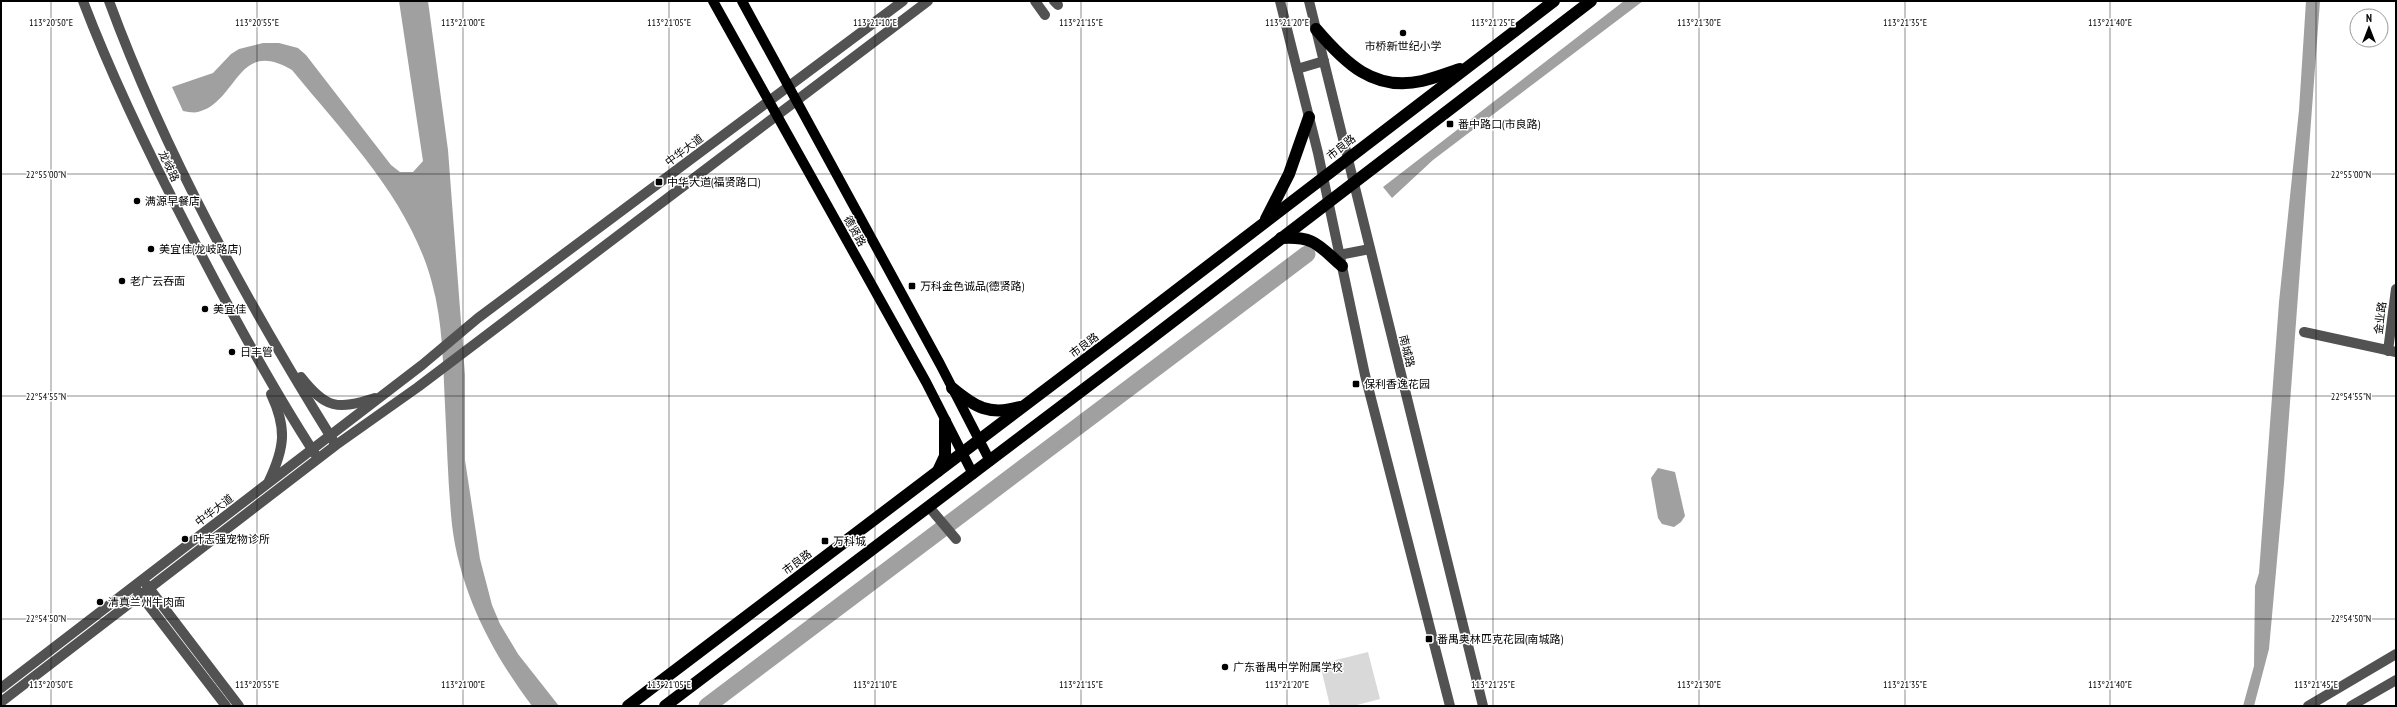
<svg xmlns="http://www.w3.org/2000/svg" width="2397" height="707" font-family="'PT Sans Narrow','Noto Sans SC',sans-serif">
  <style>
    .green { fill: #d9d9d9 }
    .water { fill: #a0a0a0 }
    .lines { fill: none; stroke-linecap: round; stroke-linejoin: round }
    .river { stroke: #a0a0a0; stroke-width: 17 }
    .minor { stroke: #525252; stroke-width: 10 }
    .major { stroke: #000; stroke-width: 10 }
    .highway { stroke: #000; stroke-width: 12 }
    .ticks { fill: none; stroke: #000; stroke-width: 1; stroke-opacity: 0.45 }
    .poi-dot { fill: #000; stroke: #fff; stroke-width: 1.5 }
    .labels { text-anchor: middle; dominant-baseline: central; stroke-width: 3; stroke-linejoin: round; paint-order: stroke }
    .poi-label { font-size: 11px; fill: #000; stroke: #fff; text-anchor: start }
    .street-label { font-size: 11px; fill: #000; stroke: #fff }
    .ticks-label { font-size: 10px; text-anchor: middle; fill: #000; stroke: #fff; stroke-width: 3; stroke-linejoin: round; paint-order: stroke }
  </style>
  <rect width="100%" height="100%" fill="#fff"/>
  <polygon class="green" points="1368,652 1380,699 1353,706 1330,706 1320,664"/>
  <g class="water">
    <path d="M399 1H428L448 150 465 375V460L480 559 492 605 500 624 518 654 559 706H532C492 653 460 592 452 525 448 485 447 445 445 405 443 364 443 323 432 283 410 200 345 135 292 70 237 37 238 102 198 112 194 113 188 112 183 111L172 87 213 73 231 54 239 49 263 43H279L298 48 306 55 391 165 400 172H413L423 161Z"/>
    <polygon points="1624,1 1643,1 1433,160 1392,198 1383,187"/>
    <polygon points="2306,1 2320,1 2284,483 2269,649 2254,706 2243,706 2254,666 2255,586 2259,573 2279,302 2299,110"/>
    <polygon points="1658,468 1675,472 1685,516 1681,522 1674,527 1662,524 1658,518 1651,478"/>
  </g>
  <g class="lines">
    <polyline class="river" points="707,706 1307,254"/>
    <g class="minor">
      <path d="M83 1C113 80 150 156 189 231 228 307 269 383 315 454"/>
      <path d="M109 1C166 156 247 302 334 442"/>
      <polyline points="1035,1 1045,15"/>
      <polyline points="1054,1 1058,5"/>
      <polyline points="1280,1 1318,153 1365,375 1450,706"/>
      <polyline points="1309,1 1483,706"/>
      <polyline points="1297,69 1324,61"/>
      <polyline points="1339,255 1370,249"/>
      <polyline points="2304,332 2396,352"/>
      <polyline points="2388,351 2396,289"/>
      <path d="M301 377C326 409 337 410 375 398"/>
      <path d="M269 481C285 447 287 428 271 394"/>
      <polyline points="929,507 956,539"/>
      <polyline points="146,584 239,706"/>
      <polyline points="136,589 226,706"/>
      <polyline points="1,688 422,365 478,318 903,1"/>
      <polyline points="1,702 336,445 418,387 928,1"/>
      <polyline points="2308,706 2396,654"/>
      <polyline points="2351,706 2396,680"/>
    </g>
    <g class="major">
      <polyline points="713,1 926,382 973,474"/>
      <polyline points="742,1 940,364 990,461"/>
    </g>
    <g class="highway">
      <path d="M1316 29C1345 63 1374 92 1422 81 1435 78 1447 73 1460 69"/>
      <polyline points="1266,219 1289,174 1309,117"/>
      <path d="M1281 238C1315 236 1318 245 1342 266"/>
      <path d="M952 388C975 407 989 416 1020 407"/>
      <polyline points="938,471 945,456 945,421"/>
      <polyline points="628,706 1127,328 1554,1"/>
      <polyline points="665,706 1141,346 1591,1"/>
    </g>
  </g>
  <path class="ticks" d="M51 1V706M257 1V706M463 1V706M669 1V706M875 1V706M1081 1V706M1287 1V706M1493 1V706M1699 1V706M1905 1V706M2110 1V706M2316 1V706M1 174H2396M1 396H2396M1 619H2396"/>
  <g class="poi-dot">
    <circle cx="1403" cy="33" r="4"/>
    <rect x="1446" y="120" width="8" height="8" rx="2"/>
    <rect x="655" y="178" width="8" height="8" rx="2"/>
    <circle cx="137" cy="201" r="4"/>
    <circle cx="151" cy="249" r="4"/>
    <circle cx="122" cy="281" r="4"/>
    <rect x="908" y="282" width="8" height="8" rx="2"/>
    <circle cx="205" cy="309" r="4"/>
    <circle cx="232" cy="352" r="4"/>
    <rect x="1352" y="380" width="8" height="8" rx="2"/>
    <circle cx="185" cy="539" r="4"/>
    <rect x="821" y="537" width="8" height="8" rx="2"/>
    <circle cx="100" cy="602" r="4"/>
    <rect x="1425" y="635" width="8" height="8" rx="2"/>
    <circle cx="1225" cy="667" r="4"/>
  </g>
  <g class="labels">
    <g class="poi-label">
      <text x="1403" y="46" text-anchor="middle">市桥新世纪小学</text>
      <text x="1458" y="124">番中路口(市良路)</text>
      <text x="667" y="182">中华大道(福贤路口)</text>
      <text x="145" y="201">满源早餐店</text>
      <text x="159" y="249">美宜佳(龙岐路店)</text>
      <text x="130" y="281">老广云吞面</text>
      <text x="920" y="286">万科金色诚品(德贤路)</text>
      <text x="213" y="309">美宜佳</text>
      <text x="240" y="352">日丰管</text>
      <text x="1364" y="384">保利香逸花园</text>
      <text x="193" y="539">叶志强宠物诊所</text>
      <text x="833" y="541">万科城</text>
      <text x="108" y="602">清真兰州牛肉面</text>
      <text x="1437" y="639">番禺奥林匹克花园(南城路)</text>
      <text x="1233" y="667">广东番禺中学附属学校</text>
    </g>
    <g class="street-label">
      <text transform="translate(1341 147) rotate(-38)">市良路</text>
      <text transform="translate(684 150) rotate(-37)">中华大道</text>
      <text transform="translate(169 166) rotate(64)">龙岐路</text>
      <text transform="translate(855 231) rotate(61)">德贤路</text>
      <text transform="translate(2380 318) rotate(-83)">金业路</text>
      <text transform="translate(1084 345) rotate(-37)">市良路</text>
      <text transform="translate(1407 351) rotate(76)">南城路</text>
      <text transform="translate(214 510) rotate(-37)">中华大道</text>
      <text transform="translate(797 562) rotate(-37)">市良路</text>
    </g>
  </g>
  <g class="ticks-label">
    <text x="51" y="26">113°20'50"E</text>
    <text x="257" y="26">113°20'55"E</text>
    <text x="463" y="26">113°21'00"E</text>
    <text x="669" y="26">113°21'05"E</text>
    <text x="875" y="26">113°21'10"E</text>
    <text x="1081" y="26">113°21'15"E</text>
    <text x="1287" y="26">113°21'20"E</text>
    <text x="1493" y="26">113°21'25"E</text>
    <text x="1699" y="26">113°21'30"E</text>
    <text x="1905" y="26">113°21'35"E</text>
    <text x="2110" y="26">113°21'40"E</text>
    <text x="46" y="178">22°55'00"N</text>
    <text x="2351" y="178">22°55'00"N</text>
    <text x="46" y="400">22°54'55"N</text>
    <text x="2351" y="400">22°54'55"N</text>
    <text x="46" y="622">22°54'50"N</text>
    <text x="2351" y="622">22°54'50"N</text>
    <text x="51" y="688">113°20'50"E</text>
    <text x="257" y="688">113°20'55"E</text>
    <text x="463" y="688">113°21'00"E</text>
    <text x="669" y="688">113°21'05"E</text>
    <text x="875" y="688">113°21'10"E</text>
    <text x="1081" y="688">113°21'15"E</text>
    <text x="1287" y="688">113°21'20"E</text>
    <text x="1493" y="688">113°21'25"E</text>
    <text x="1699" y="688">113°21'30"E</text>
    <text x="1905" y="688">113°21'35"E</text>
    <text x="2110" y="688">113°21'40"E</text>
    <text x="2316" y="688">113°21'45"E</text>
  </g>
  <rect width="2397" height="707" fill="none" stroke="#000000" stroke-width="4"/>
  <g transform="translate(2369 28)"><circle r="19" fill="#ffffff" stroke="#999999"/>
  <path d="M0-3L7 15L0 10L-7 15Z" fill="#000000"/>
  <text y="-6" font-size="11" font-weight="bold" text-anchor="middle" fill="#000000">N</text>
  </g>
</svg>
